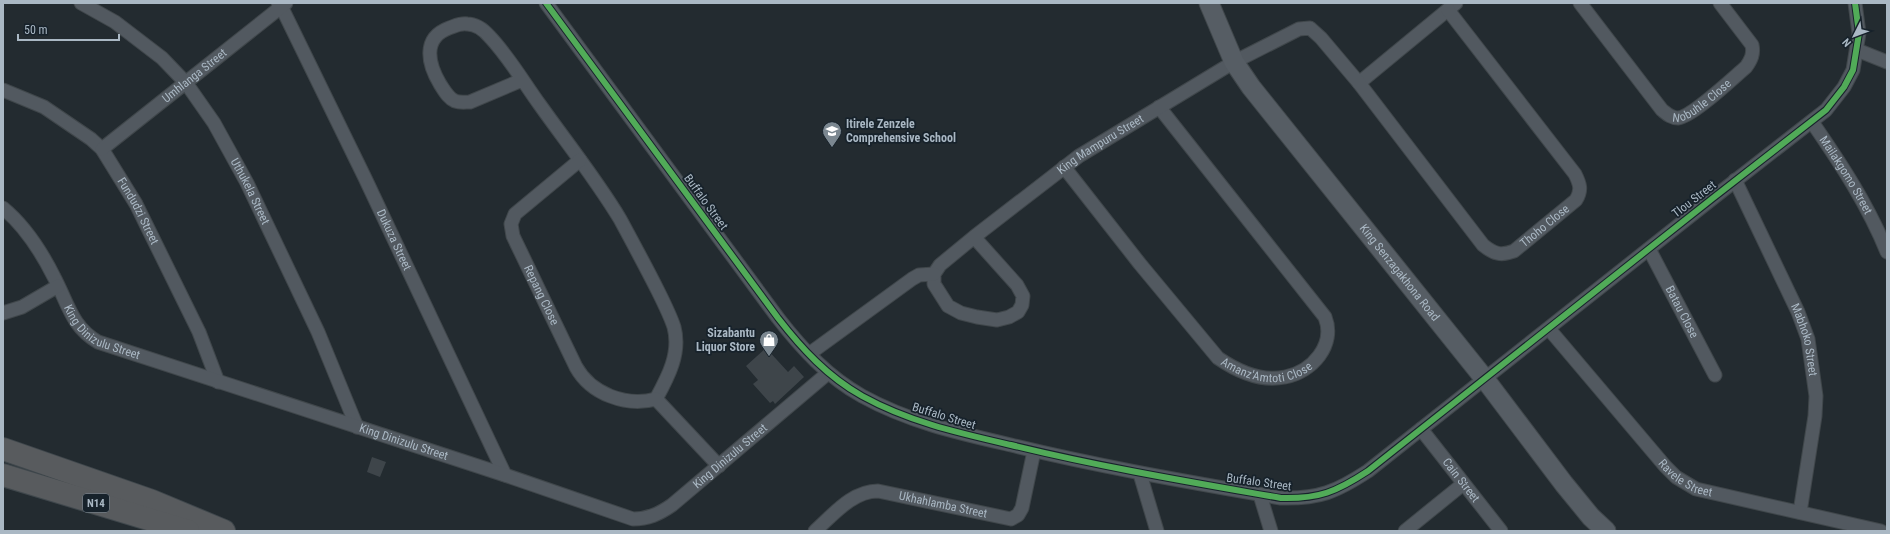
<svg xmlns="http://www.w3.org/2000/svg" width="1890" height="534" font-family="'Roboto Condensed',sans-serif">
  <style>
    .building { fill: #3e454a }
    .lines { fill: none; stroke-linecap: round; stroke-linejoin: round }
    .street-casing { stroke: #40474b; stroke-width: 15 }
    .secondary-casing { stroke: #40474b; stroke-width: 21 }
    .highway-casing { stroke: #3f474c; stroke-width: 24 }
    .street { stroke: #525960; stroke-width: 13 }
    .secondary { stroke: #565d64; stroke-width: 19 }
    .highway { stroke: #585b5e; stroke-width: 22 }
    .cycleway-casing { stroke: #17222b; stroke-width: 8 }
    .cycleway { stroke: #51ab58; stroke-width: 6 }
    .labels { text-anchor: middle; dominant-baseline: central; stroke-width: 3.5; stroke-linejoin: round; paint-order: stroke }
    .shield { fill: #17222b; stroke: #7e8b96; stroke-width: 1 }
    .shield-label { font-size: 11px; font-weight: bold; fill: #aab8c4 }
    .street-label { font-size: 12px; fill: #aab8c4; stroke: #17222b }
    .poi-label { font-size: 12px; font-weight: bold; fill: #aab8c4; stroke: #17222b; text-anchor: start }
  </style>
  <rect width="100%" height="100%" fill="#232b30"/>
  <g class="building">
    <polygon points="766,348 788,372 794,366 804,377 775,404 773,401 770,403 753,384 758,380 746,366"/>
    <polygon points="372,457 386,462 380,477 367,472"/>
  </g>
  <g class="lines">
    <g class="street-casing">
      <g id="street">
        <path id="s1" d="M81 3 115 22 162 58 186 83 214 123 247 183 318 332 357 427"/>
        <path id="s2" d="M278 3 281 6 365 178 505 475"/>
        <path d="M546 3 778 318C802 349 828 377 862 396 909 422 959 433 1011 445 1101 467 1190 482 1281 498 1319 499 1336 492 1368 471L1713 198 1826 110 1844 87 1853 70 1859 33 1855 3"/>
        <path id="s3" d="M1580 3 1662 110C1667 114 1671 118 1678 118 1692 117 1733 78 1746 67 1751 60 1754 54 1752 45L1720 3"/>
        <polyline points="1857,50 1887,62"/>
        <path d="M522 80 470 102C465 102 460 103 455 101 448 98 444 90 440 84 428 64 422 38 449 28 455 26 461 23 467 24 476 24 484 30 490 37 509 57 524 83 540 105 567 143 596 179 620 219 633 243 646 267 658 291 664 303 670 315 674 327 681 353 668 377 656 399"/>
        <polyline points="1359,83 1456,3"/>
        <path id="s4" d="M3 90 44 107 91 139 102 149 136 204 199 332 218 382"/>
        <path id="s5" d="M1812 122C1841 164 1868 205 1887 252"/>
        <path id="s6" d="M102 149 286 3"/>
        <path id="s7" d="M580 160 515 214 511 224 513 236 576 367C591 394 626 407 656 399L719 466"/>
        <path id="s8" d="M1064 167 1140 264 1218 358C1237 371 1262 382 1285 377 1312 372 1336 345 1325 317L1159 107"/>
        <path id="s9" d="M1735 180 1798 312 1808 339 1816 396 1815 416 1800 512"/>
        <path id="s10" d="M3 208C26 227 41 251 54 277 68 303 71 326 98 342L505 475 633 519C648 519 659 514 672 505L828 373"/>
        <path id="s11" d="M974 237 1017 285 1023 296 1022 305 1018 312 1009 317 997 320 977 317 961 313 948 306 934 284V274L940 265 974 237 1079 156 1234 62 1299 29 1310 28 1321 38 1359 83 1483 245C1494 254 1501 256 1514 251L1576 200C1582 190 1580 184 1575 174L1448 10"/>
        <path id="s12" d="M1649 249 1715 375"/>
        <polyline points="3,313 22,307 58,286"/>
        <path id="s13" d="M1549 329 1665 466 1676 477 1696 489 1881 531"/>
        <polyline points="809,354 912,279 919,275 934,274"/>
        <path id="s14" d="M1421 429 1501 531"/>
        <polyline points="1140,474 1157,531"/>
        <polyline points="1260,495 1271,531"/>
        <path id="s15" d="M815 531C833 515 852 491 878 491L1011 519 1018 515 1022 508 1034 451"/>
        <polyline points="1405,531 1463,484"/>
      </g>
    </g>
    <g class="secondary-casing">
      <g id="secondary">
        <path id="s16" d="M1209 3 1234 62 1251 87 1484 378 1564 484 1591 517 1606 531"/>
      </g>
    </g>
    <g class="highway-casing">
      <g id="highway">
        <polyline points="3,449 152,501 224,531"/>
        <polyline points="3,475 188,531"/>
      </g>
    </g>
    <use href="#street" class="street"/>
    <use href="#secondary" class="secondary"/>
    <use href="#highway" class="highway"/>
    <g class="cycleway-casing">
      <path id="cycleway" d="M546 3 778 318C802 349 828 377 862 396 909 422 959 433 1011 445 1101 467 1190 482 1281 498 1319 499 1336 492 1368 471L1713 198 1826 110 1844 87 1853 70 1859 33 1855 3"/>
    </g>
    <use href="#cycleway" class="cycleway"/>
  </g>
  <defs>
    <g id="school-pin" transform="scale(1)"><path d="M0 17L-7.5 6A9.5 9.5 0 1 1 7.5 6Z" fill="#7b8790" stroke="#17222b"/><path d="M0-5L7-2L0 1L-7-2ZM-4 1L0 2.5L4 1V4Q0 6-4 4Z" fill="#fff"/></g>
    <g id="shop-pin" transform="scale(1)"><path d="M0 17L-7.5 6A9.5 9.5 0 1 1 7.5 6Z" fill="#7b8790" stroke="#17222b"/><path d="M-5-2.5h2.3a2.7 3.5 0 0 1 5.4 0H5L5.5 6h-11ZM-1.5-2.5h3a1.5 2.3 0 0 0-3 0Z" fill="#fff"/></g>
  </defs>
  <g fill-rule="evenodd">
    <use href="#school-pin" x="832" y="131"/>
    <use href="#shop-pin" x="769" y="340"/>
  </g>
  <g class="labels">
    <rect class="shield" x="83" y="494" width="26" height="18" rx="3"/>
    <g class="shield-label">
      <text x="96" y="503">N14</text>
    </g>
    <g class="street-label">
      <text stroke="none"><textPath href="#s6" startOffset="118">Umhlanga Street</textPath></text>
      <text stroke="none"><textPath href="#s3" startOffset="182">Nobuhle Close</textPath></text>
      <text stroke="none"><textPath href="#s11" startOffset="416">King Mampuru Street</textPath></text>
      <text stroke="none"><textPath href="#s5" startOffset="63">Mailakgomo Street</textPath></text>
      <text stroke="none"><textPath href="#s1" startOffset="259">Uthukela Street</textPath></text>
      <text transform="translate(1694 199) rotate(-38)">Tlou Street</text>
      <text transform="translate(706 202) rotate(54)">Buffalo Street</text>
      <text stroke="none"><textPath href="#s4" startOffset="188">Fundudzi Street</textPath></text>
      <text stroke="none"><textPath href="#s11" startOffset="1008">Thoho Close</textPath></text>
      <text stroke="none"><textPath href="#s2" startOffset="264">Dukuza Street</textPath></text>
      <text stroke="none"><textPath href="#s16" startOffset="332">King Senzagakhona Road</textPath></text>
      <text stroke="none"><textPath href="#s7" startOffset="173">Repang Close</textPath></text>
      <text stroke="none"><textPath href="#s12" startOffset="71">Batau Close</textPath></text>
      <text stroke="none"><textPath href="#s10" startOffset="164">King Dinizulu Street</textPath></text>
      <text stroke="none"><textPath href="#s9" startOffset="175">Mabhoko Street</textPath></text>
      <text stroke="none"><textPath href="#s8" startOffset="298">Amanz'Amtoti Close</textPath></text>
      <text transform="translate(944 416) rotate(17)">Buffalo Street</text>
      <text stroke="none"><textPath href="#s10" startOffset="488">King Dinizulu Street</textPath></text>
      <text stroke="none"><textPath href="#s10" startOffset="848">King Dinizulu Street</textPath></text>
      <text stroke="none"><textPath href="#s13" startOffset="204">Ravele Street</textPath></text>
      <text stroke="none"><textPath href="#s14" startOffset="65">Cain Street</textPath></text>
      <text transform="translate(1259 482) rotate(8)">Buffalo Street</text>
      <text stroke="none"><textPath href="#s15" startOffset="143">Ukhahlamba Street</textPath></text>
    </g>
    <g class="poi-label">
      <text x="846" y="124">Itirele Zenzele<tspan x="846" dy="14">Comprehensive School</tspan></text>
      <text x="755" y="333" text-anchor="end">Sizabantu<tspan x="755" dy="14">Liquor Store</tspan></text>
    </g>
  </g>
  <rect width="1890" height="534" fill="none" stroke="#aab8c4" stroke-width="8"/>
  <g transform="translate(1854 36) rotate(228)" stroke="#17222b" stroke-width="3" paint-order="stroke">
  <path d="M0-3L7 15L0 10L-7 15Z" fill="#aab8c4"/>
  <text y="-6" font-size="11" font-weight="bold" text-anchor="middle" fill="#aab8c4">N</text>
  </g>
  <path d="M18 34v6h101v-6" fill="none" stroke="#aab8c4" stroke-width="2"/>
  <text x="24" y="34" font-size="12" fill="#aab8c4" stroke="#17222b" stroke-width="3" paint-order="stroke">50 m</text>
</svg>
